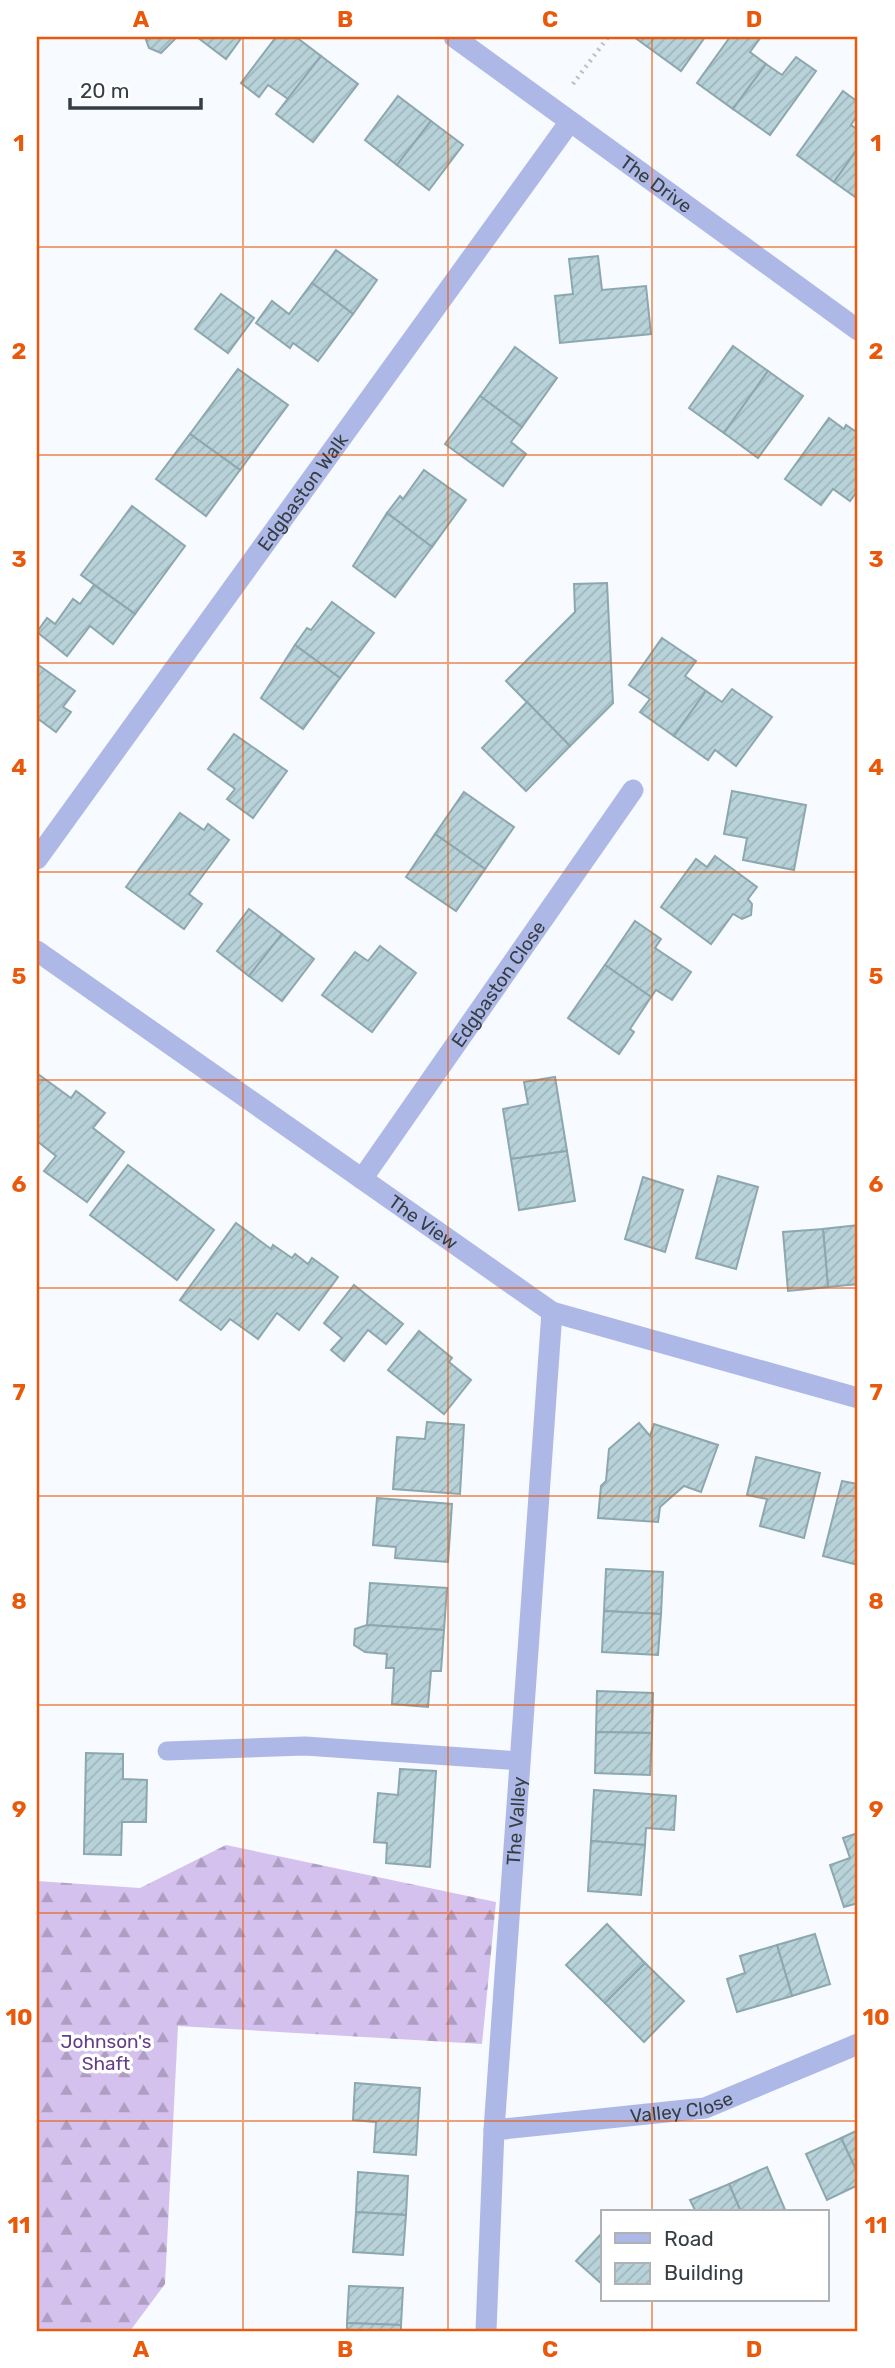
<svg xmlns="http://www.w3.org/2000/svg" width="895" height="2368" font-family="Rubik,sans-serif">
  <style>
    .forest { fill: url(#forest-firs) }
    .building { fill: url(#building-hatch); stroke: #8da7ae; stroke-width: 2 }
    .lines { fill: none; stroke-linecap: round; stroke-linejoin: round }
    .path { stroke: #bbc0c5; stroke-width: 4.5; stroke-dasharray: 2 5; stroke-linecap: butt }
    .lane { stroke: #aeb8e6; stroke-width: 19 }
    .street { stroke: #aeb8e6; stroke-width: 21 }
    .grid { fill: none; stroke: #e8590c; stroke-width: 2; stroke-opacity: 0.55 }
    .labels { text-anchor: middle; dominant-baseline: central; stroke-width: 7; stroke-linejoin: round; paint-order: stroke }
    .street-label { font-size: 19px; fill: #363e44; stroke: #fff }
    .park-label { font-size: 19px; fill: #643f88; stroke: #fff }
    .neatline { fill: none; stroke: #e8590c; stroke-width: 2.5 }
    .grid-label { font-size: 23px; text-anchor: middle; font-weight: bold; fill: #e8590c }
  </style>
  <defs>
    <pattern id="forest-firs" width="22" height="20" patternUnits="userSpaceOnUse" patternTransform="scale(1.75)"><rect width="22" height="20" fill="#d5c1ee"/><path d="M5 1l3.5 6h-7zM16 11l3.5 6h-7z" fill="#ae9ec2"/></pattern>
    <pattern id="building-hatch" width="6" height="6" patternUnits="userSpaceOnUse" patternTransform="scale(1.75)"><rect width="6" height="6" fill="#b8d2d9"/><path d="M-1 1l2-2M0 6l6-6M5 7l2-2" fill="none" stroke="#9fb5bb"/></pattern>
  </defs>
  <rect width="100%" height="100%" fill="#f7fafe"/>
  <polygon class="forest" points="226,1845 496,1902 482,2044 178,2026 165,2284 130,2331 37,2331 37,1881 140,1888"/>
  <g class="building">
    <polygon points="145,37 177,37 161,53 149,48"/>
    <polygon points="197,37 242,37 226,59"/>
    <polygon points="276,37 296,37 321,56 288,99 268,85 259,97 241,83"/>
    <polygon points="634,37 705,37 681,71"/>
    <polygon points="730,37 761,37 750,52 766,64 733,109 697,83"/>
    <polygon points="321,56 358,84 313,142 276,114"/>
    <polygon points="796,57 816,71 770,135 733,109 766,64 782,75"/>
    <polygon points="843,91 858,102 858,114 851,125 858,130 858,148 834,182 797,155"/>
    <polygon points="398,96 431,121 397,165 365,140"/>
    <polygon points="431,121 463,145 429,190 397,165"/>
    <polygon points="858,148 858,199 834,182"/>
    <polygon points="336,250 377,280 353,314 312,283"/>
    <polygon points="598,256 602,290 646,286 651,334 560,343 555,296 573,294 569,259"/>
    <polygon points="312,283 353,314 318,361 293,343 290,348 256,323 272,301 289,314"/>
    <polygon points="221,294 254,318 228,353 195,329"/>
    <polygon points="733,346 768,371 724,433 689,408"/>
    <polygon points="515,347 557,378 522,427 480,396"/>
    <polygon points="238,369 288,405 240,470 190,434"/>
    <polygon points="768,371 803,396 758,458 724,433"/>
    <polygon points="480,396 522,427 511,442 526,454 503,486 445,444"/>
    <polygon points="829,418 844,429 846,425 858,433 858,490 850,501 833,489 821,505 785,479"/>
    <polygon points="190,434 240,470 206,516 156,479"/>
    <polygon points="424,470 466,500 432,547 387,513 400,496 403,499"/>
    <polygon points="132,506 185,546 135,614 81,575"/>
    <polygon points="387,513 432,547 395,597 353,566"/>
    <polygon points="607,583 613,703 570,746 506,681 575,612 574,584"/>
    <polygon points="94,585 135,614 113,644 90,626 67,656 37,632 47,618 55,624 73,599 80,604"/>
    <polygon points="332,602 374,633 340,678 295,645 307,628 311,630"/>
    <polygon points="662,638 696,661 685,676 706,691 674,736 640,712 650,699 629,685"/>
    <polygon points="295,645 340,678 303,729 261,698"/>
    <polygon points="37,664 75,691 63,707 71,712 56,732 37,718"/>
    <polygon points="732,689 772,717 736,766 715,750 708,760 674,736 706,691 722,702"/>
    <polygon points="527,702 570,746 526,791 482,748"/>
    <polygon points="234,734 287,771 253,818 227,799 235,789 208,769"/>
    <polygon points="732,791 806,805 794,870 743,860 747,838 724,834"/>
    <polygon points="464,792 514,827 485,869 435,834"/>
    <polygon points="180,813 204,830 208,824 229,840 189,894 202,904 184,929 126,887"/>
    <polygon points="435,834 485,869 456,911 406,877"/>
    <polygon points="715,856 757,887 748,899 752,904 751,915 742,919 733,914 711,944 661,907 696,859 707,867"/>
    <polygon points="249,909 282,934 249,976 217,951"/>
    <polygon points="635,921 661,939 655,948 691,972 672,1000 656,990 651,997 605,965"/>
    <polygon points="282,934 314,959 282,1001 249,976"/>
    <polygon points="380,946 416,973 372,1032 322,995 355,952 368,961"/>
    <polygon points="605,965 651,997 630,1029 634,1032 619,1054 568,1018"/>
    <polygon points="38,1074 71,1098 76,1091 105,1113 93,1128 124,1152 87,1202 44,1171 56,1156 37,1141"/>
    <polygon points="555,1077 567,1151 511,1159 503,1109 528,1104 524,1082"/>
    <polygon points="567,1151 575,1201 519,1210 511,1159"/>
    <polygon points="128,1165 214,1230 177,1280 90,1215"/>
    <polygon points="718,1176 758,1187 736,1269 696,1258"/>
    <polygon points="643,1177 683,1190 665,1252 625,1239"/>
    <polygon points="236,1223 271,1249 273,1245 292,1258 295,1254 308,1264 312,1258 338,1277 299,1330 277,1313 258,1339 230,1319 221,1330 180,1300"/>
    <polygon points="858,1225 858,1284 828,1287 823,1229"/>
    <polygon points="823,1229 828,1287 788,1291 783,1232"/>
    <polygon points="354,1285 403,1324 386,1344 368,1330 344,1361 331,1350 342,1338 324,1323"/>
    <polygon points="419,1331 452,1358 449,1362 471,1380 444,1414 388,1370"/>
    <polygon points="427,1422 464,1425 460,1494 393,1489 397,1437 425,1439"/>
    <polygon points="639,1423 650,1436 654,1424 718,1445 701,1492 684,1486 660,1507 658,1522 598,1518 601,1486 606,1481 609,1449"/>
    <polygon points="756,1457 820,1473 804,1538 760,1526 767,1499 747,1495"/>
    <polygon points="842,1481 858,1484 858,1565 823,1556"/>
    <polygon points="377,1498 452,1504 448,1562 395,1558 396,1547 373,1545"/>
    <polygon points="606,1569 663,1572 661,1614 604,1611"/>
    <polygon points="370,1583 447,1588 444,1630 367,1625"/>
    <polygon points="604,1611 661,1614 658,1655 602,1652"/>
    <polygon points="367,1625 444,1630 441,1671 431,1671 428,1707 392,1704 394,1668 386,1668 387,1654 365,1652 354,1645 355,1629"/>
    <polygon points="597,1691 653,1693 652,1733 596,1732"/>
    <polygon points="596,1732 652,1733 650,1775 595,1773"/>
    <polygon points="86,1753 123,1754 123,1779 147,1780 146,1822 122,1822 121,1855 84,1854"/>
    <polygon points="400,1769 436,1771 430,1867 386,1863 387,1843 374,1842 378,1793 398,1795"/>
    <polygon points="594,1790 676,1796 674,1830 646,1828 645,1845 591,1841"/>
    <polygon points="858,1833 858,1903 844,1907 830,1865 850,1858 843,1838"/>
    <polygon points="591,1841 645,1845 641,1895 588,1891"/>
    <polygon points="607,1924 645,1963 605,2003 566,1965"/>
    <polygon points="815,1934 830,1984 792,1996 777,1945"/>
    <polygon points="777,1945 792,1996 737,2012 727,1979 745,1973 740,1956"/>
    <polygon points="645,1963 684,2001 644,2042 605,2003"/>
    <polygon points="355,2083 420,2088 416,2155 374,2152 376,2122 353,2120"/>
    <polygon points="858,2130 858,2174 841,2138"/>
    <polygon points="841,2138 858,2174 858,2185 827,2200 806,2154"/>
    <polygon points="767,2167 786,2212 741,2212 729,2184"/>
    <polygon points="358,2172 408,2176 406,2215 356,2212"/>
    <polygon points="729,2184 741,2212 696,2212 690,2200"/>
    <polygon points="356,2212 406,2215 403,2255 353,2252"/>
    <polygon points="602,2233 603,2233 603,2285 576,2261"/>
    <polygon points="349,2286 403,2288 401,2325 347,2323"/>
    <polygon points="347,2323 401,2325 401,2331 347,2331"/>
  </g>
  <g class="lines">
    <polyline class="path" points="573,84 608,37"/>
    <polyline class="lane" points="167,1751 305,1746 520,1761"/>
    <g class="street">
      <path id="s1" d="M454 37 858 330"/>
      <path id="s2" d="M37 859 569 123"/>
      <path id="s3" d="M37 951 552 1312 858 1398"/>
      <path id="s4" d="M362 1179 633 790"/>
      <path id="s5" d="M494 2130 705 2108 858 2044"/>
      <path id="s6" d="M486 2331 494 2130 552 1312"/>
    </g>
  </g>
  <path class="grid" d="M243 37V2331M448 37V2331M652 37V2212M37 247H858M37 455H858M37 663H858M37 872H858M37 1080H858M37 1288H858M37 1496H858M37 1705H858M37 1913H858M37 2121H858M652 2300V2331"/>
  <g class="labels">
    <g class="street-label">
      <text stroke="none"><textPath href="#s1" startOffset="250">The Drive</textPath></text>
      <text stroke="none"><textPath href="#s2" startOffset="453">Edgbaston Walk</textPath></text>
      <text stroke="none"><textPath href="#s4" startOffset="238">Edgbaston Close</textPath></text>
      <text stroke="none"><textPath href="#s3" startOffset="472">The View</textPath></text>
      <text stroke="none"><textPath href="#s6" startOffset="511">The Valley</textPath></text>
      <text stroke="none"><textPath href="#s5" startOffset="189">Valley Close</textPath></text>
    </g>
    <g class="park-label">
      <text x="106" y="2041">Johnson's<tspan x="106" dy="22">Shaft</tspan></text>
    </g>
  </g>
  <rect width="895" height="2368" fill="none" stroke="#ffffff" stroke-width="77"/>
  <rect x="601" y="2210" width="228" height="91" fill="#ffffff" stroke="#afb2b4" stroke-width="2"/>
  <rect x="615" y="2233" width="35" height="10" fill="#aeb8e6" stroke="#afb2b4" stroke-width="2"/>
  <text x="664" y="2246" font-size="21" fill="#363e44">Road</text>
  <rect x="615" y="2263" width="35" height="21" fill="url(#building-hatch)" stroke="#afb2b4" stroke-width="2"/>
  <text x="664" y="2280" font-size="21" fill="#363e44">Building</text>
  <path d="M70 98v10h131v-10" fill="none" stroke="#363e44" stroke-width="3.5"/>
  <text x="80" y="98" font-size="21" fill="#363e44" stroke="#ffffff" stroke-width="5" paint-order="stroke">20 m</text>
  <rect x="38" y="38" width="818" height="2292" class="neatline"/>
  <g class="grid-label">
    <text x="141" y="27">A</text>
    <text x="345" y="27">B</text>
    <text x="550" y="27">C</text>
    <text x="754" y="27">D</text>
    <text x="19" y="151">1</text>
    <text x="876" y="151">1</text>
    <text x="19" y="359">2</text>
    <text x="876" y="359">2</text>
    <text x="19" y="567">3</text>
    <text x="876" y="567">3</text>
    <text x="19" y="775">4</text>
    <text x="876" y="775">4</text>
    <text x="19" y="984">5</text>
    <text x="876" y="984">5</text>
    <text x="19" y="1192">6</text>
    <text x="876" y="1192">6</text>
    <text x="19" y="1400">7</text>
    <text x="876" y="1400">7</text>
    <text x="19" y="1609">8</text>
    <text x="876" y="1609">8</text>
    <text x="19" y="1817">9</text>
    <text x="876" y="1817">9</text>
    <text x="19" y="2025">10</text>
    <text x="876" y="2025">10</text>
    <text x="19" y="2233">11</text>
    <text x="876" y="2233">11</text>
    <text x="141" y="2357">A</text>
    <text x="345" y="2357">B</text>
    <text x="550" y="2357">C</text>
    <text x="754" y="2357">D</text>
  </g>
</svg>
